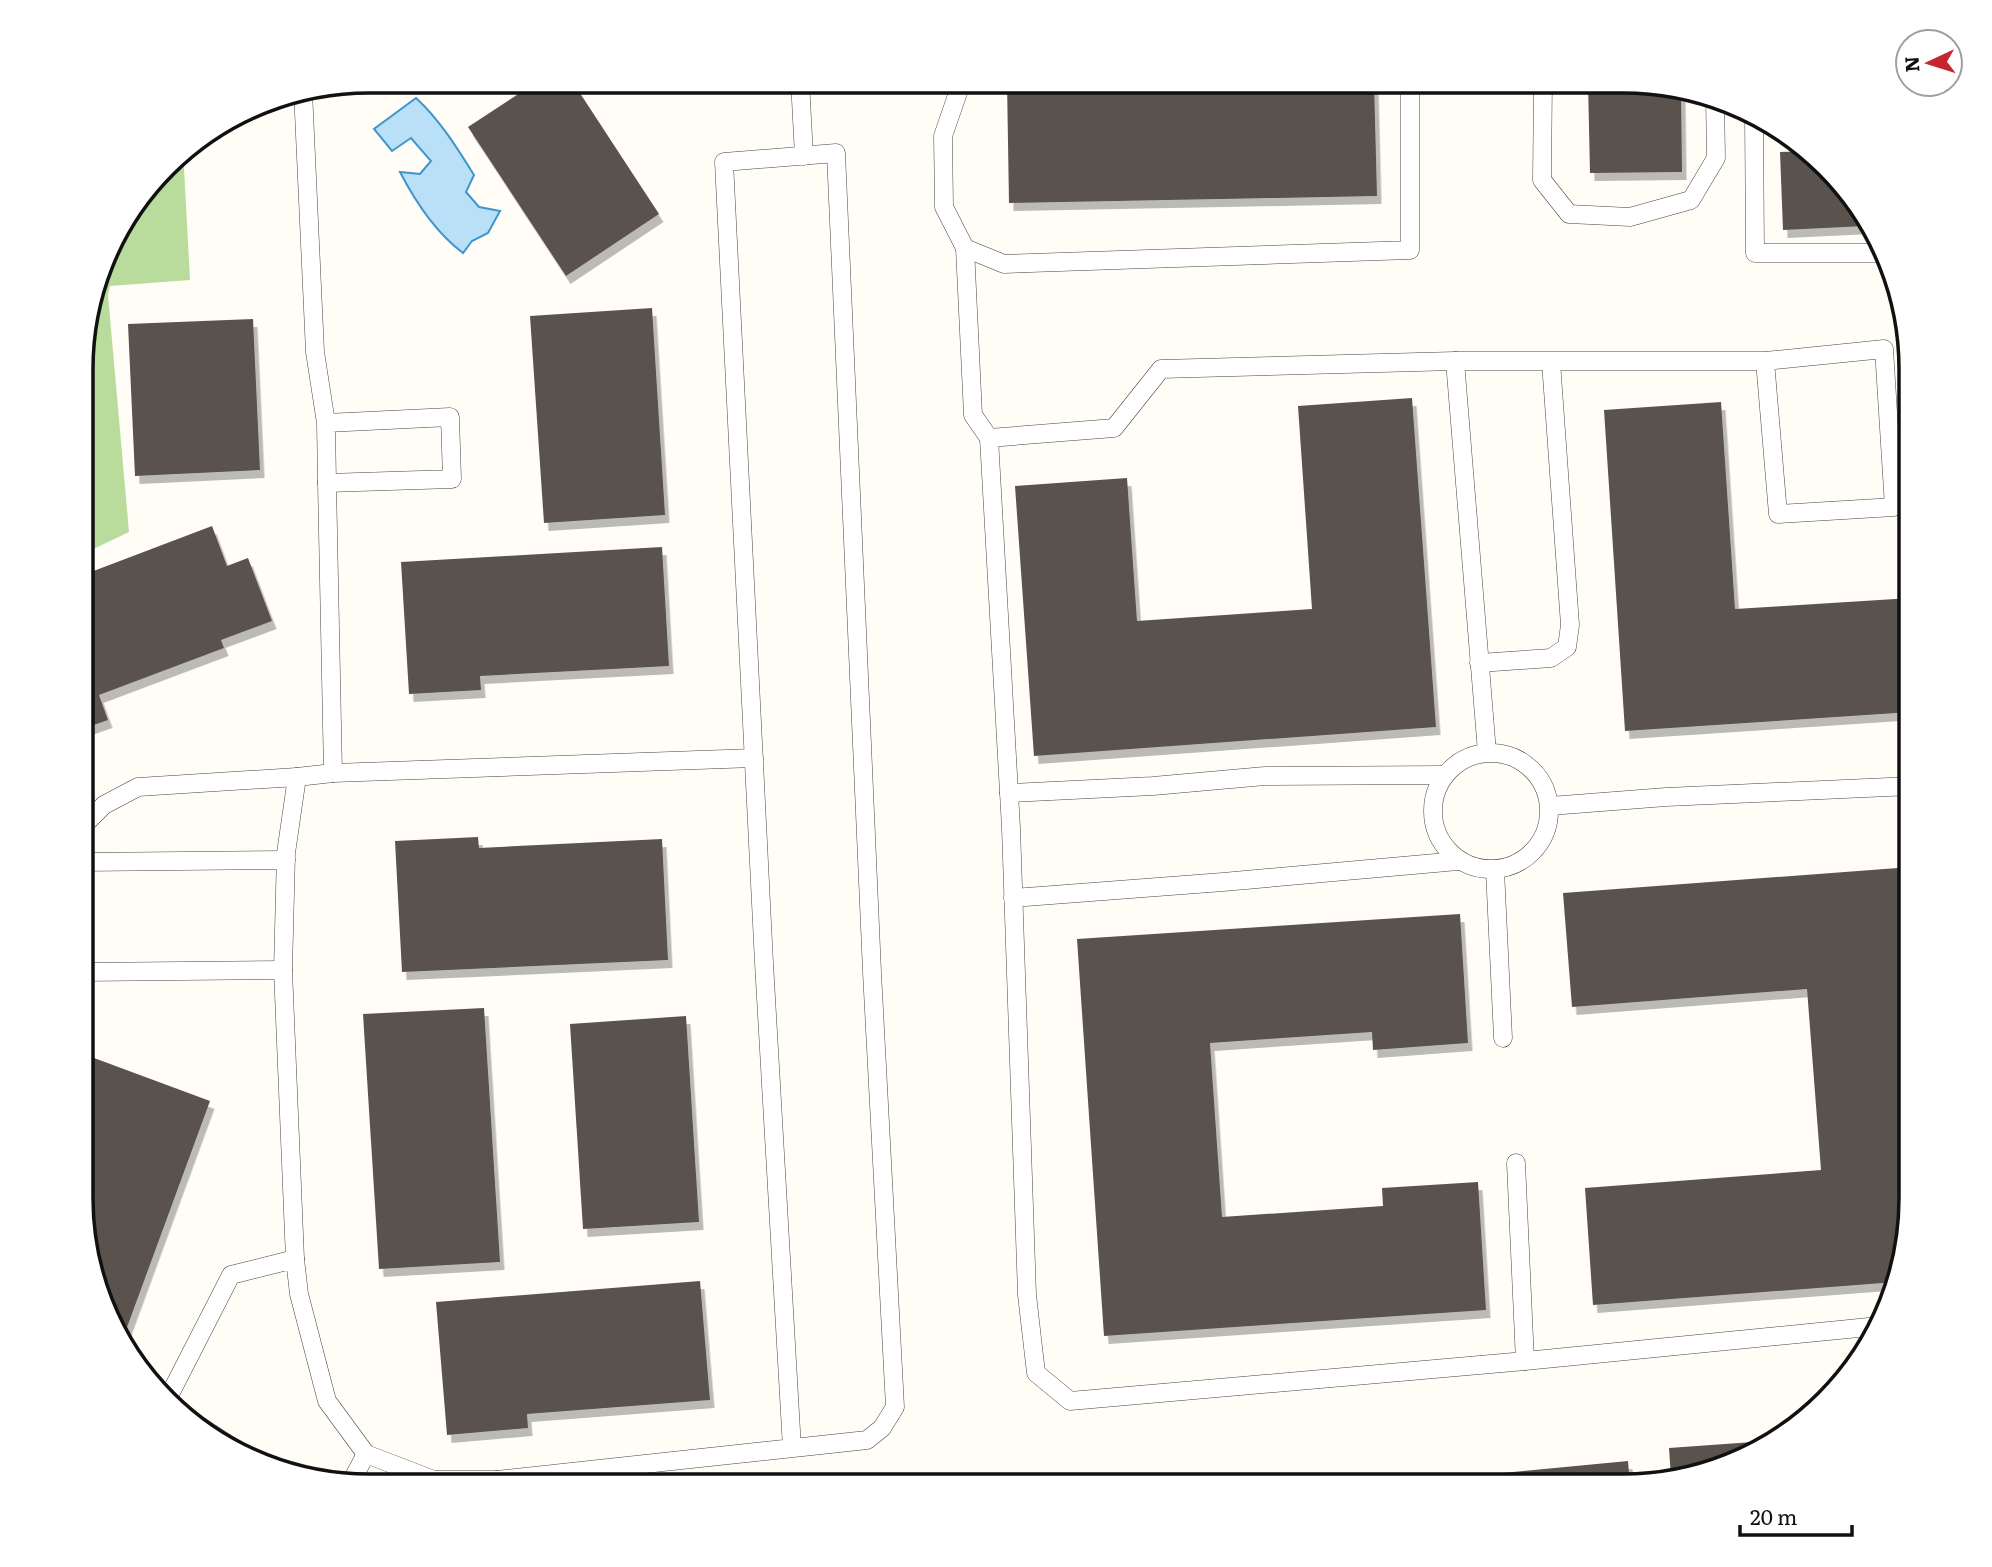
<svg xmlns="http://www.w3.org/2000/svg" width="1992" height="1567" font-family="Literata,serif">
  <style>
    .forest { fill: #b9dc9c }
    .water { fill: #b9e0f7; stroke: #3f96cf; stroke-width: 2 }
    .building { fill: #5a524d; filter: url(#shadow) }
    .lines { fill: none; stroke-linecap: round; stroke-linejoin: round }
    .service-casing { stroke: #444; stroke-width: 19 }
    .service { stroke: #fff; stroke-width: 18 }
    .rim { fill: none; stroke: #111; stroke-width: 3.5 }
  </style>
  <defs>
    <filter id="shadow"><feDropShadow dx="4.5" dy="8" stdDeviation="0" flood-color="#0004"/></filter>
  </defs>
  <rect width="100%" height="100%" fill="#fffdf5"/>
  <polygon class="forest" points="183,150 190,280 110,286 108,295 129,532 83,554 83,331 119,225 179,152"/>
  <path class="water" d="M416 98C440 120 457 148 474 175L466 192 479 207 500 211 488 233 472 241 463 253C435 232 416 203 400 172L420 174 431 161 411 138 392 151 374 129Z"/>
  <g class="building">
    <polygon points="538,81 572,81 659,214 566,276 468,127"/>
    <polygon points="1007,81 1374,81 1377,196 1009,203"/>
    <polygon points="1588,81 1641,81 1681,90 1682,172 1590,173"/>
    <polygon points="1811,151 1814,152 1866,226 1783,230 1780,152"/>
    <polygon points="652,308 665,515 544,523 530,316"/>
    <polygon points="253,319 260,470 135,476 128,324"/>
    <polygon points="1412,398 1436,727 1034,756 1015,486 1127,478 1137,621 1312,609 1298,406"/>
    <polygon points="1721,402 1735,609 1911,598 1911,712 1625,731 1604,410"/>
    <polygon points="212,526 227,566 248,558 272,621 221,640 224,648 99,695 108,720 82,729 83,575"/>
    <polygon points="662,547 669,666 480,676 481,690 409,694 401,562"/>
    <polygon points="478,837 479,848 662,839 668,960 402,972 395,841"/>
    <polygon points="1911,867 1911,1217 1896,1282 1593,1305 1585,1188 1821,1170 1807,989 1572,1007 1563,893"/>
    <polygon points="1460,914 1468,1043 1373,1050 1372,1032 1210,1043 1222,1217 1383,1206 1382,1188 1478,1182 1486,1310 1104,1336 1077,939"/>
    <polygon points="484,1008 500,1262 379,1269 363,1014"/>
    <polygon points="686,1016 699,1222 583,1229 570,1024"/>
    <polygon points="94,1058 210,1101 122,1341 110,1326 81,1217 81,1094"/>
    <polygon points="700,1281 710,1400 527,1414 528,1428 447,1435 436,1302"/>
    <polygon points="1767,1441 1734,1464 1671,1477 1669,1448"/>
    <polygon points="1628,1461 1630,1485 1623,1487 1377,1486 1377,1485"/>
  </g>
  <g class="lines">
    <g class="service-casing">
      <g id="service">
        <polyline points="800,81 804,156"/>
        <polyline points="962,81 943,136 944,207 965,248 1004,264 1410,250 1410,81"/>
        <polyline points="1543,81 1542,180 1569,214 1630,217 1691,200 1716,158 1715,98"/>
        <polyline points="303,91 315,352 326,423 327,483 452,479 450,417 326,423"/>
        <polyline points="1754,115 1755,253 1885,253"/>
        <polyline points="965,248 973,415 989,438"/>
        <polyline points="1455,361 1765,361 1884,349 1894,507 1778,514 1765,361"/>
        <polyline points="1479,663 1551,658 1567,647 1570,625 1551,362"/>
        <polyline points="1487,752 1455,361 1161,369 1114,428 989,438 1011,828 1027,1295 1036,1373 1070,1401 1525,1361 1879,1326"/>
        <circle cx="1491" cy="811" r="58"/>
        <polyline points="333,773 754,758"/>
        <polyline points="297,777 333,773 327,483"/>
        <polyline points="1009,793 1153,786 1265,776 1444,775"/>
        <polyline points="1550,806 1666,797 1911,786"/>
        <polyline points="82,827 104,805 138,787 297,777 286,853 283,970 295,1259"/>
        <polyline points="82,862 286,860"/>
        <polyline points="1495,870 1503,1038"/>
        <polyline points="1013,898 1223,882 1458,861"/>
        <polyline points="82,972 283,970"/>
        <polyline points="1516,1163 1525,1361"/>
        <polyline points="167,1400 231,1275 295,1259 299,1294 327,1401 366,1454 434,1480 497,1480 497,1486"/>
        <polyline points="175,1410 249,1458"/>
        <polyline points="497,1480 867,1440 882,1428 895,1407 872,972 836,153 724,162 764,963 792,1448"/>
        <polyline points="349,1486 366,1454"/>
      </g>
    </g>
    <use href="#service" class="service"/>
  </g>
  <path d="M0 0H1992V1567H0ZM369 93H1623A276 276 0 0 1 1899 369V1198A276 276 0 0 1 1623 1474H369A276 276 0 0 1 93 1198V369A276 276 0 0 1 369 93Z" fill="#fff" fill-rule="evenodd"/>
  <path class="rim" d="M369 93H1623A276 276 0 0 1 1899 369V1198A276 276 0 0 1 1623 1474H369A276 276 0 0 1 93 1198V369A276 276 0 0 1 369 93Z"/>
  <g transform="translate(1929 63) rotate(266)"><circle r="33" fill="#ffffff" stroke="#a0a0a0" stroke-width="2"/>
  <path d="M0-5L12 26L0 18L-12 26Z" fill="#c4262e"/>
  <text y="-10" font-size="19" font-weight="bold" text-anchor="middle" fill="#111111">N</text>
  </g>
  <path d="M1740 1525v10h112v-10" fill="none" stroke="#111111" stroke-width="3.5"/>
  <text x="1750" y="1525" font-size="21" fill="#111111" stroke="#ffffff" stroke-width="5" paint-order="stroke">20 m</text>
</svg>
